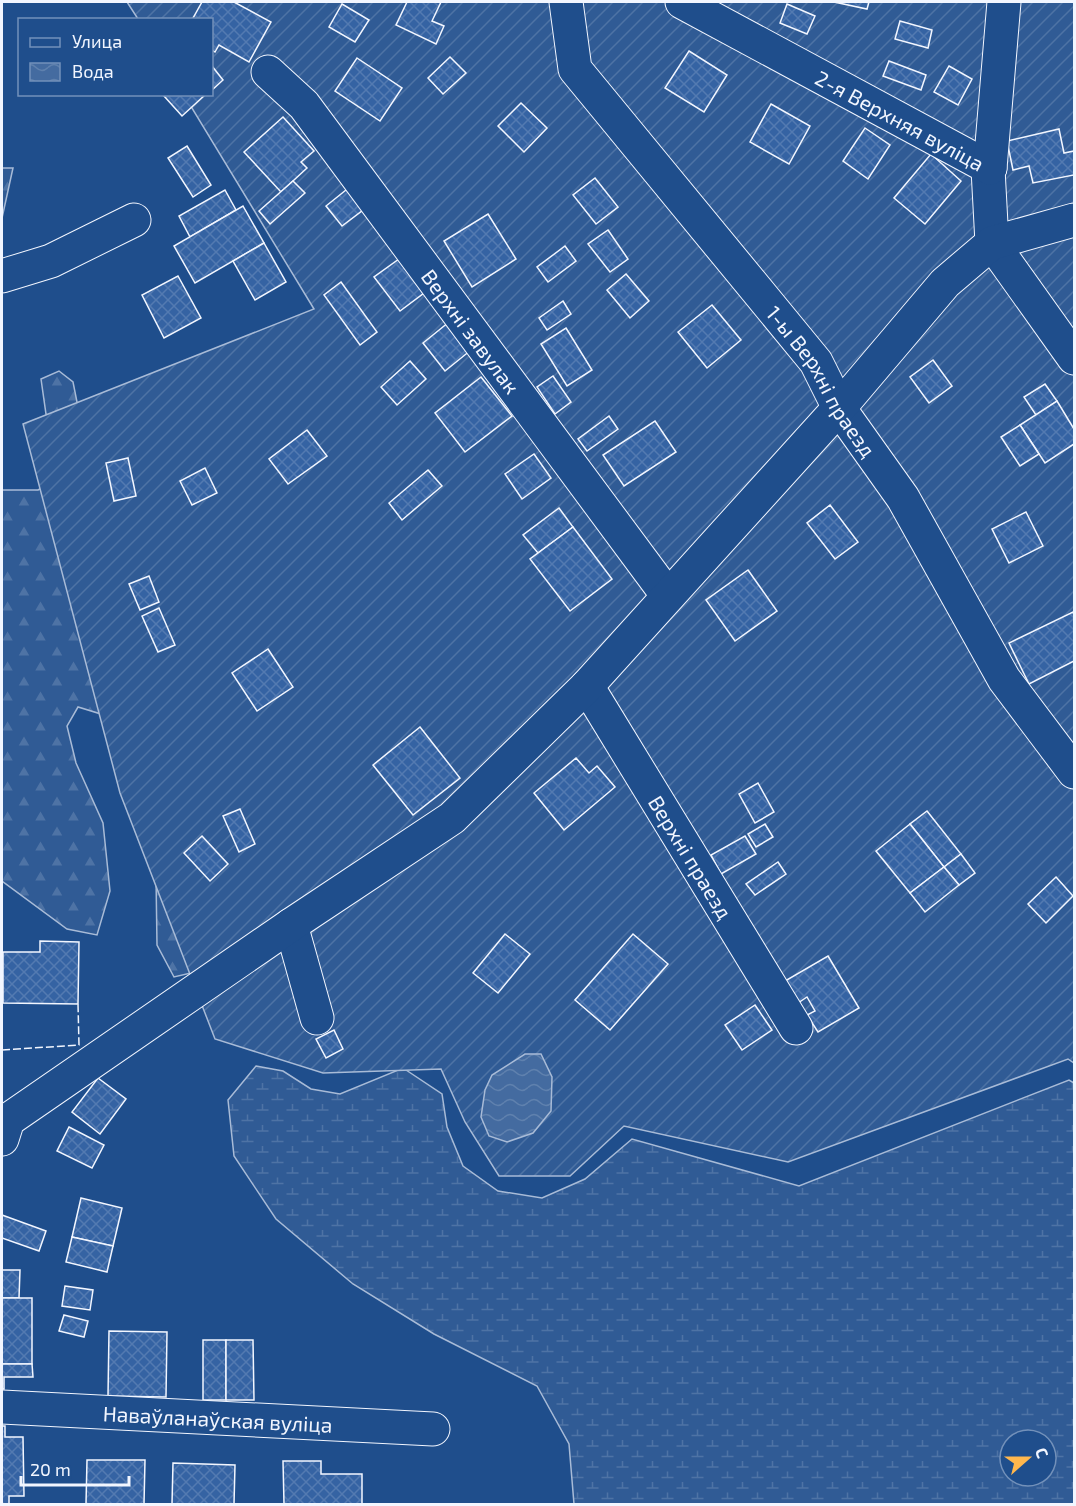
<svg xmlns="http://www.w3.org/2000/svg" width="1076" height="1506" font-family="'Exo 2',sans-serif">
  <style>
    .forest { fill: url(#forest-firs); stroke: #a8bbd7; stroke-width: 1.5 }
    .wetland { fill: url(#wetland-marsh); stroke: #a8bbd7; stroke-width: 1.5; fill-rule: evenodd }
    .garden { fill: url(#garden-furrows); stroke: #a8bbd7; stroke-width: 1.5 }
    .water { fill: url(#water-waves); stroke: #a8bbd7; stroke-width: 1.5 }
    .building { fill: url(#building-cross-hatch); stroke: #f2f6ff; stroke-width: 1.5 }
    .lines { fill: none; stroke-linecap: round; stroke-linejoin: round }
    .minor-casing { stroke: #f2f6ff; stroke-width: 35 }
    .minor { stroke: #1f4e8c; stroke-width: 33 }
    .fence { stroke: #f2f6ff; stroke-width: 1.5; stroke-dasharray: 8 3; stroke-linecap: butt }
    .labels { text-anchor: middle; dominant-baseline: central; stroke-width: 4.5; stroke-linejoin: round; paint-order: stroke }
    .street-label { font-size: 21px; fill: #f2f6ff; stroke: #1f4e8c }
  </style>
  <defs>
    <pattern id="forest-firs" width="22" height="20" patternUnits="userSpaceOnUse" patternTransform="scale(1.5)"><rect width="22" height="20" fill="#305b95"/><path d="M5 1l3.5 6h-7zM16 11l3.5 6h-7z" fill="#4e73a5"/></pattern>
    <pattern id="wetland-marsh" width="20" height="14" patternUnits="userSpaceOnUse" patternTransform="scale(1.5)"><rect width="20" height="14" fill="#305b95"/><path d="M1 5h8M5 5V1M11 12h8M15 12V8" fill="none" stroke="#4e73a5"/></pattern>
    <pattern id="garden-furrows" width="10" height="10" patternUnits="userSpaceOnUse" patternTransform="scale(1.5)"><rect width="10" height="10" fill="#305b95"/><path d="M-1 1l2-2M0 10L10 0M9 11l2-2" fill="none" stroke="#4e73a5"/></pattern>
    <pattern id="water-waves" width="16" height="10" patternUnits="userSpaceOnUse" patternTransform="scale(1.5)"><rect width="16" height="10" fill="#446ba0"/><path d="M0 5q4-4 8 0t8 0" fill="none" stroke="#5f81ae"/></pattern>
    <pattern id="building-cross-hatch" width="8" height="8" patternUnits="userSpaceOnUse" patternTransform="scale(1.5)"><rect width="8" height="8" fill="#3563a3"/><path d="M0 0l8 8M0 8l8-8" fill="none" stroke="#537ab1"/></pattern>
  </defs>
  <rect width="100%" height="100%" fill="#1f4e8c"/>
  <g class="forest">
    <polygon points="2,168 13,168 2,218"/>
    <polygon points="59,371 73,382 191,973 174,977 157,945 155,810 104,715 78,707 67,726 76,763 103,823 110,891 97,935 67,929 2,881 2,490 38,490 59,478 59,451 46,414 41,379"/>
  </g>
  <path class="wetland" d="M256 1066 283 1071 311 1089 340 1094 403 1068 442 1094 447 1127 463 1166 498 1191 542 1198 585 1179 632 1139 799 1186 1069 1080 1074 1083V1504H574L569 1444 537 1386 434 1334 353 1284 276 1219 234 1156 228 1100ZM1010 1440H1046V1476H1010Z"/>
  <polygon class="garden" points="127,2 1074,2 1074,1063 1068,1059 788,1162 624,1126 570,1176 499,1176 465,1122 441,1069 323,1073 215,1039 120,793 23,424 314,309 184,95 212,94 212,20 138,19"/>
  <polygon class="water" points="525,1054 541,1054 552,1077 551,1111 533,1133 507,1142 489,1136 481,1117 485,1090 492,1075"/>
  <g class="building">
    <polygon points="202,2 234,2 271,22 249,62 219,45 215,52 212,50 212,20 192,20"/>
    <polygon points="407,2 441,2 432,21 444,26 436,44 396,25"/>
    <polygon points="834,2 869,2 867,9"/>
    <polygon points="342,4 369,20 355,42 329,27"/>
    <polygon points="787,4 815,16 807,34 780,23"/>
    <polygon points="900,21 932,30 928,48 895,39"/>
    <polygon points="689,51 727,75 704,112 665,88"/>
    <polygon points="450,57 466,73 443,94 428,78"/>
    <polygon points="357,58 402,88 380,121 335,91"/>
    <polygon points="889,61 926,75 921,90 883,76"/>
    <polygon points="212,66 223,80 212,90"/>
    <polygon points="949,66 972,79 958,105 934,92"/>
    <polygon points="166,94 206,94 182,116 164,96"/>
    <polygon points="521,103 547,128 524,152 498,126"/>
    <polygon points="771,104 810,126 789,164 750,142"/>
    <polygon points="283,117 314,151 301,162 307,168 281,192 244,152"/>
    <polygon points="865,128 890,145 868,179 843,161"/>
    <polygon points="1059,129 1064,153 1074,151 1074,175 1033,183 1029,166 1013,170 1007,141"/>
    <polygon points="187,146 211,185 193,197 168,158"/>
    <polygon points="931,154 961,181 925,224 894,198"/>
    <polygon points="595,178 618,207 596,224 573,195"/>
    <polygon points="293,181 305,193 270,224 259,211"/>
    <polygon points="351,186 367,207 342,226 326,206"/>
    <polygon points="225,190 236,210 190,237 179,216"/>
    <polygon points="243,206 264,243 195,283 174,246"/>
    <polygon points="488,214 516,259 472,287 444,241"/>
    <polygon points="608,230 628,259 610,272 588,244"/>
    <polygon points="264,243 286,282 255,300 233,261"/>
    <polygon points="565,246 576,261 548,282 537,267"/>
    <polygon points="399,259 424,293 400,311 374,277"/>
    <polygon points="626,274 649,301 630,318 607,290"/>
    <polygon points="178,276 201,318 164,338 142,295"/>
    <polygon points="341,282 377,332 360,345 324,295"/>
    <polygon points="563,301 571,314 547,330 539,318"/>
    <polygon points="712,305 741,340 707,368 678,332"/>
    <polygon points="449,322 471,350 445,371 423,343"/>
    <polygon points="566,328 592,370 567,386 541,344"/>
    <polygon points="933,360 952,386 929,403 910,377"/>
    <polygon points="410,361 426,379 397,405 381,387"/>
    <polygon points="553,376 571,402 555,414 537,387"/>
    <polygon points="481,377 512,416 465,452 435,413"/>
    <polygon points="1045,384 1057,401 1036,415 1024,397"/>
    <polygon points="1057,401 1074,429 1074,444 1045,463 1020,425"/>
    <polygon points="609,416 618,429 587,451 578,439"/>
    <polygon points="655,421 676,452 624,486 603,455"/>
    <polygon points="1020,425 1039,454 1020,466 1001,437"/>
    <polygon points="307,430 327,456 288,484 269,459"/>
    <polygon points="534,454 551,478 522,499 505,474"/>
    <polygon points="128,458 136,496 114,501 106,463"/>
    <polygon points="205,468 217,493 192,505 180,481"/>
    <polygon points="428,470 442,486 402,520 389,503"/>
    <polygon points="830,505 858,542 835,559 807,523"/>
    <polygon points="559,508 573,527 538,553 523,535"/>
    <polygon points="1026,512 1043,546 1009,563 992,529"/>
    <polygon points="573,527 612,579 570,611 530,559"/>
    <polygon points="748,570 777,611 735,641 706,600"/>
    <polygon points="149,576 159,602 140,610 129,584"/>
    <polygon points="159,608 175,645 158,652 142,616"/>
    <polygon points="1073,612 1074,615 1074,661 1029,684 1009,643"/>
    <polygon points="268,649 293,687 257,711 232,673"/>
    <polygon points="420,727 460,778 413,815 373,765"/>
    <polygon points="576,758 589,773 597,766 615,787 564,830 534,793"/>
    <polygon points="758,783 774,812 755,823 739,794"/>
    <polygon points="240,809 255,844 239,852 223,816"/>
    <polygon points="927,811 961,854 944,867 910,824"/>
    <polygon points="765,824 773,837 756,847 748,834"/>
    <polygon points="910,824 944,867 910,893 876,851"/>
    <polygon points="202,836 228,864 210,881 184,853"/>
    <polygon points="745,836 756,854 721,874 711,855"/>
    <polygon points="961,854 975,873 959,885 944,867"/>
    <polygon points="778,862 786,874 755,895 746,884"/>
    <polygon points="944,867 959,885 925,912 910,893"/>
    <polygon points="1056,877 1073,896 1046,923 1028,904"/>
    <polygon points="505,934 530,954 498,993 473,973"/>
    <polygon points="633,934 668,964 610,1030 575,1000"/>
    <polygon points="40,941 79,942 78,1004 3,1003 3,952 40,952"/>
    <polygon points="828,956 859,1008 818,1032 807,1015 815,1011 807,997 798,1003 785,981"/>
    <polygon points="755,1005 772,1030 742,1050 725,1025"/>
    <polygon points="334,1030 343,1049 326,1058 316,1039"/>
    <polygon points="98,1078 126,1099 100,1134 72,1112"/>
    <polygon points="69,1127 104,1145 92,1168 57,1151"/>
    <polygon points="81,1198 122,1208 113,1246 72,1237"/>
    <polygon points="2,1215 46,1231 39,1251 2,1238"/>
    <polygon points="72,1237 113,1246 107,1272 66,1262"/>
    <polygon points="2,1270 20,1270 19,1298 2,1298"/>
    <polygon points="65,1286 93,1290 90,1310 62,1306"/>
    <rect x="2" y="1298" width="30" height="66"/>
    <polygon points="64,1315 88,1321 84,1337 59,1331"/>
    <polygon points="109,1331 167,1332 166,1397 108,1396"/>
    <rect x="203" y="1340" width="23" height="60"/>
    <polygon points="226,1340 253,1340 254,1400 226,1400"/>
    <polygon points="2,1364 32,1364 33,1377 4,1377 4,1389 2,1389"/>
    <polygon points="2,1426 5,1426 5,1437 23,1437 24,1496 9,1496 9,1504 2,1504"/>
    <polygon points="87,1460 145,1460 144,1504 86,1504"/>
    <polygon points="283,1461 321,1461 321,1474 362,1474 362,1504 284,1504"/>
    <polygon points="173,1463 235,1465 234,1504 172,1504"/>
  </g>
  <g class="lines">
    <g class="minor-casing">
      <g id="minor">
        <path id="s1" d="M566 2 575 69 816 362 839 408 903 498 1004 679 1074 772"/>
        <path id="s2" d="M682 2 990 168 988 169 992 243 1074 358"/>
        <path id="s3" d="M268 72 304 105 668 596"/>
        <polyline points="990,168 1004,2"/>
        <polyline points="2,276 51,261 134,220"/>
        <path id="s4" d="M587 686 796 1028"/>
        <polyline points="291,925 317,1018"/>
        <polyline points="2,1139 8,1120 291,925 452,818 587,686 839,408 945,283 992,243 1074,220"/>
        <path id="s5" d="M2 1407 433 1429"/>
      </g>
    </g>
    <use href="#minor" class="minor"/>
    <polyline class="fence" points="2,1050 79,1045 78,1004"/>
  </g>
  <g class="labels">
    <g class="street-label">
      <text stroke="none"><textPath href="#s2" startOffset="248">2-я Верхняя вуліца</textPath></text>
      <text stroke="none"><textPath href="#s3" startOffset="330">Верхні завулак</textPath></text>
      <text stroke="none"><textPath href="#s1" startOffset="466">1-ы Верхні праезд</textPath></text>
      <text stroke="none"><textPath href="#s4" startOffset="200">Верхні праезд</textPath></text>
      <text stroke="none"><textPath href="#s5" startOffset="216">Наваўланаўская вуліца</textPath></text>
    </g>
  </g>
  <rect width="1076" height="1506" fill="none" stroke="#f2f6ff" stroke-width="6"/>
  <rect x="18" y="18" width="195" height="78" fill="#1f4e8c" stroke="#7391ba" stroke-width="1.5"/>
  <rect x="30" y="38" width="30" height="9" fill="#1f4e8c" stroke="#7391ba" stroke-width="1.5"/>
  <text x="72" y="48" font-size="18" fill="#f2f6ff">Улица</text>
  <rect x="30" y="63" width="30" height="18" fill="url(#water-waves)" stroke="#7391ba" stroke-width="1.5"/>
  <text x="72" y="78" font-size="18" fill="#f2f6ff">Вода</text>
  <g transform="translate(1028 1458) rotate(69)"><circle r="28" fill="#1f4e8c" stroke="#7391ba" stroke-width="1.5"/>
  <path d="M0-4.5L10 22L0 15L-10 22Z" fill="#ffb74d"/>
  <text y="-9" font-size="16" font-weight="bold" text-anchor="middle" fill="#f2f6ff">С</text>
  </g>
  <path d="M21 1476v9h108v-9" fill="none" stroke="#f2f6ff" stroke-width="3"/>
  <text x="30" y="1476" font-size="18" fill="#f2f6ff" stroke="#1f4e8c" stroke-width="4.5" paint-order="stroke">20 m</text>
</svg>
